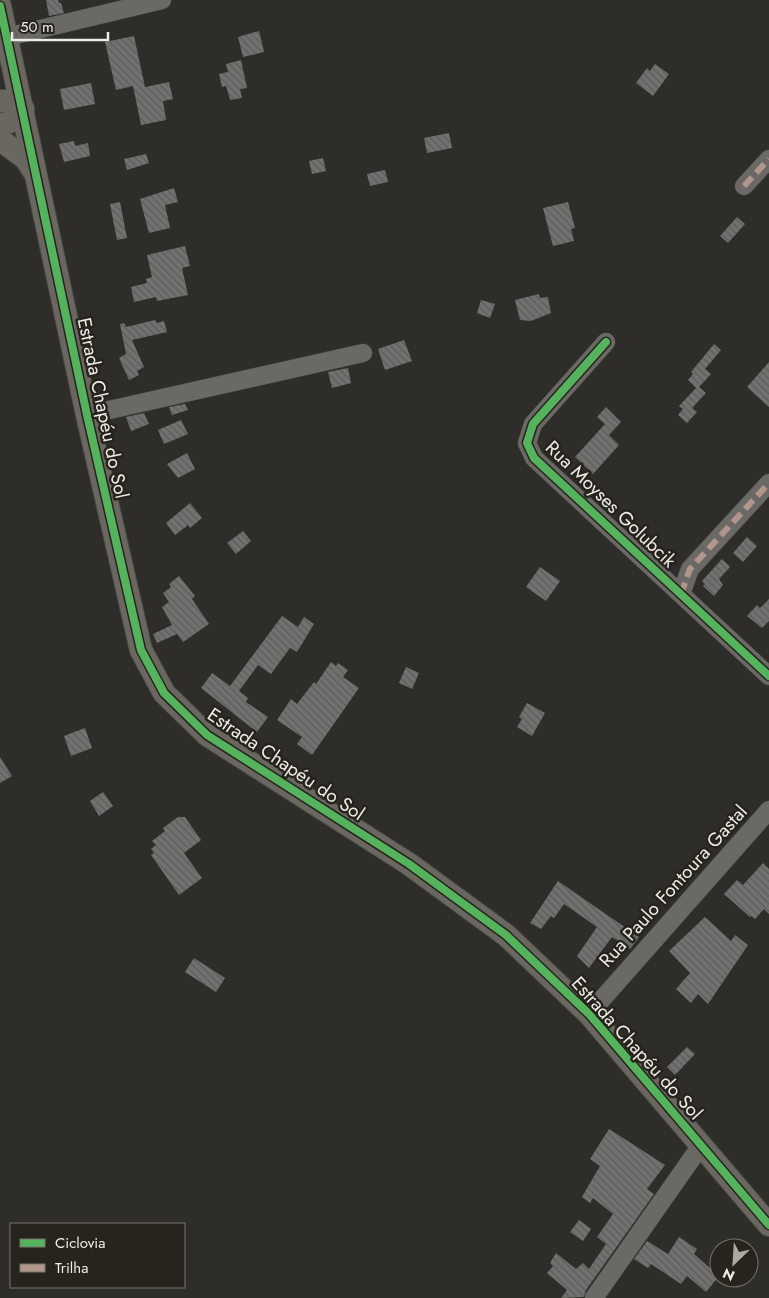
<svg xmlns="http://www.w3.org/2000/svg" width="769" height="1298" font-family="Jost,sans-serif">
  <style>
    .building { fill: url(#building-back-hatch) }
    .lines { fill: none; stroke-linecap: round; stroke-linejoin: round }
    .minor-casing { stroke: #494945; stroke-width: 19 }
    .major-casing { stroke: #494945; stroke-width: 24 }
    .minor { stroke: #6a6966; stroke-width: 18 }
    .major { stroke: #696760; stroke-width: 22 }
    .quiet { stroke: #b2968c; stroke-width: 6; stroke-dasharray: 12 6; stroke-linecap: butt }
    .cycleway-casing { stroke: #26241d; stroke-width: 11 }
    .cycleway { stroke: #56b35d; stroke-width: 8 }
    .labels { text-anchor: middle; dominant-baseline: central; stroke-width: 5; stroke-linejoin: round; paint-order: stroke }
    .street-label { font-size: 19px; fill: #edece7; stroke: #26241d }
  </style>
  <defs>
    <pattern id="building-back-hatch" width="6" height="6" patternUnits="userSpaceOnUse" patternTransform="scale(1.25)"><rect width="6" height="6" fill="#72716e"/><path d="M-1 5l2 2M0 0l6 6M5-1l2 2" fill="none" stroke="#5c5c5a"/></pattern>
  </defs>
  <rect width="100%" height="100%" fill="#2e2d29"/>
  <g class="building">
    <polygon points="46,0 58,0 59,3 61,3 64,13 49,16"/>
    <polygon points="259,31 264,52 243,57 238,37"/>
    <polygon points="134,36 145,87 169,82 173,99 163,101 166,120 141,125 133,86 116,90 105,42"/>
    <polygon points="241,60 247,88 240,89 242,98 230,100 226,86 222,87 219,74 228,72 226,64"/>
    <polygon points="655,64 669,74 653,96 636,83 647,68 650,71"/>
    <polygon points="91,83 95,104 64,110 60,89"/>
    <polygon points="449,133 452,148 427,153 424,138"/>
    <polygon points="74,141 75,146 88,143 90,156 64,162 59,144"/>
    <polygon points="146,154 149,163 127,170 124,159"/>
    <polygon points="323,158 326,171 312,174 309,161"/>
    <polygon points="385,170 388,182 370,186 367,174"/>
    <polygon points="174,188 178,202 165,205 170,228 149,233 140,199"/>
    <polygon points="120,202 127,238 117,240 110,204"/>
    <polygon points="568,202 575,228 571,229 574,241 553,246 543,208"/>
    <polygon points="737,217 745,224 728,243 720,236"/>
    <polygon points="185,246 190,266 182,268 188,295 157,301 156,297 134,302 131,287 147,283 146,279 152,277 147,255"/>
    <polygon points="539,294 540,298 548,297 551,313 531,321 520,320 515,300"/>
    <polygon points="481,300 495,304 490,318 477,313"/>
    <polygon points="155,320 157,323 164,321 167,332 132,340 144,367 137,371 139,375 129,380 119,358 126,354 120,324 124,323 126,327"/>
    <polygon points="404,340 412,361 385,370 378,349"/>
    <polygon points="714,344 721,350 705,369 711,374 699,387 706,393 692,408 697,412 687,423 678,415 683,409 679,406 696,388 688,380 693,374 691,372"/>
    <polygon points="769,362 769,407 747,387"/>
    <polygon points="348,368 351,383 332,388 328,372"/>
    <polygon points="185,404 188,410 172,415 169,407"/>
    <polygon points="606,407 621,422 609,435 619,445 593,474 575,457 605,424 597,417"/>
    <polygon points="144,413 149,424 131,431 126,417"/>
    <polygon points="181,420 188,434 164,444 158,430"/>
    <polygon points="187,453 195,469 178,478 167,464"/>
    <polygon points="190,503 202,518 190,528 188,525 175,535 166,523"/>
    <polygon points="243,531 251,541 236,554 227,543"/>
    <polygon points="747,537 757,546 743,562 733,553"/>
    <polygon points="722,559 730,567 719,579 723,585 714,596 703,586 705,584 702,581"/>
    <polygon points="540,567 560,581 546,601 526,587"/>
    <polygon points="179,576 195,596 192,599 209,624 183,642 177,634 157,643 153,634 172,625 162,607 169,602 163,593 171,587 169,584"/>
    <polygon points="769,599 769,621 762,628 747,616 757,605 760,608"/>
    <polygon points="282,616 298,627 304,617 314,624 297,652 290,648 271,674 258,665 239,691 248,698 246,702 268,717 257,732 201,688 212,673 230,686"/>
    <polygon points="331,662 336,666 338,663 348,670 343,677 359,688 312,755 297,744 302,737 277,720 291,699 297,704 314,682 316,684"/>
    <polygon points="406,667 419,673 412,689 399,683"/>
    <polygon points="527,703 545,713 532,736 517,727 522,719 519,717"/>
    <polygon points="85,728 92,748 71,756 64,736"/>
    <polygon points="0,757 12,776 0,783"/>
    <polygon points="103,792 113,806 99,816 90,801"/>
    <polygon points="178,817 185,817 201,840 184,853 202,878 179,895 151,855 154,853 151,849 156,845 152,841 165,831 163,828"/>
    <polygon points="763,863 769,869 769,914 764,909 755,919 751,916 750,917 724,894 737,880 743,885"/>
    <polygon points="558,881 639,937 630,949 612,937 589,968 577,956 597,927 564,904 554,918 551,916 541,929 530,923"/>
    <polygon points="705,917 731,941 735,935 748,945 708,1004 698,994 691,1003 676,989 690,973 669,951"/>
    <polygon points="194,958 225,978 216,992 185,972"/>
    <polygon points="687,1047 695,1054 675,1075 667,1067"/>
    <polygon points="609,1129 665,1165 647,1189 654,1194 586,1290 584,1297 561,1298 567,1290 547,1273 553,1266 550,1263 556,1253 576,1269 583,1263 589,1269 606,1244 597,1237 613,1214 593,1198 590,1203 582,1197 600,1166 590,1159"/>
    <polygon points="579,1220 591,1229 583,1241 570,1232"/>
    <polygon points="679,1237 697,1249 694,1254 719,1276 706,1292 687,1276 681,1284 651,1264 648,1268 634,1259 647,1241 668,1254"/>
  </g>
  <g class="lines">
    <g class="minor-casing">
      <g id="minor">
        <polyline points="7,37 162,0"/>
        <polyline points="744,186 769,159"/>
        <polyline points="606,342 533,424 527,443 534,458 769,676"/>
        <polyline points="87,415 363,353"/>
        <polyline points="681,594 690,569 769,483"/>
        <polyline points="589,1014 769,810"/>
        <polyline points="594,1298 702,1144"/>
      </g>
    </g>
    <g class="major-casing">
      <g id="major">
        <polyline points="0,6 87,415 141,650 164,693 207,735 409,864 506,935 589,1014 769,1225"/>
        <polyline points="0,101 11,101 23,109"/>
        <polyline points="0,125 10,122 23,109"/>
        <polyline points="0,140 25,158 35,173"/>
      </g>
    </g>
    <use href="#minor" class="minor"/>
    <use href="#major" class="major"/>
    <g class="quiet">
      <polyline points="744,186 769,159"/>
      <polyline points="681,594 690,569 769,483"/>
    </g>
    <g class="cycleway-casing">
      <g id="cycleway">
        <polyline points="0,6 87,415 141,650 164,693 207,735 409,864 506,935 589,1014 769,1225"/>
        <polyline points="606,342 533,424 527,443 534,458 769,676"/>
      </g>
    </g>
    <use href="#cycleway" class="cycleway"/>
  </g>
  <g class="labels">
    <g class="street-label">
      <text transform="translate(103 408) rotate(78)">Estrada Chapéu do Sol</text>
      <text transform="translate(611 504) rotate(44)">Rua Moyses Golubcik</text>
      <text transform="translate(286 764) rotate(34)">Estrada Chapéu do Sol</text>
      <text transform="translate(673 886) rotate(-48)">Rua Paulo Fontoura Gastal</text>
      <text transform="translate(637 1048) rotate(48)">Estrada Chapéu do Sol</text>
    </g>
  </g>
  <rect x="10" y="1223" width="175" height="65" fill="#26241d" stroke="#76746e"/>
  <rect x="20" y="1239" width="25" height="8" fill="#56b35d" stroke="#76746e"/>
  <text x="55" y="1248" font-size="15" fill="#edece7">Ciclovia</text>
  <rect x="20" y="1264" width="25" height="8" fill="#b2968c" stroke="#76746e"/>
  <text x="55" y="1273" font-size="15" fill="#edece7">Trilha</text>
  <g transform="translate(734 1263) rotate(205)"><circle r="24" fill="#26241d" stroke="#76746e"/>
  <path d="M0-4L9 19L0 12L-9 19Z" fill="#aaa9a4"/>
  <text y="-8" font-size="14" font-weight="bold" text-anchor="middle" fill="#edece7">N</text>
  </g>
  <path d="M12 32v8h96v-8" fill="none" stroke="#edece7" stroke-width="2.5"/>
  <text x="20" y="32" font-size="15" fill="#edece7" stroke="#26241d" stroke-width="4" paint-order="stroke">50 m</text>
</svg>
